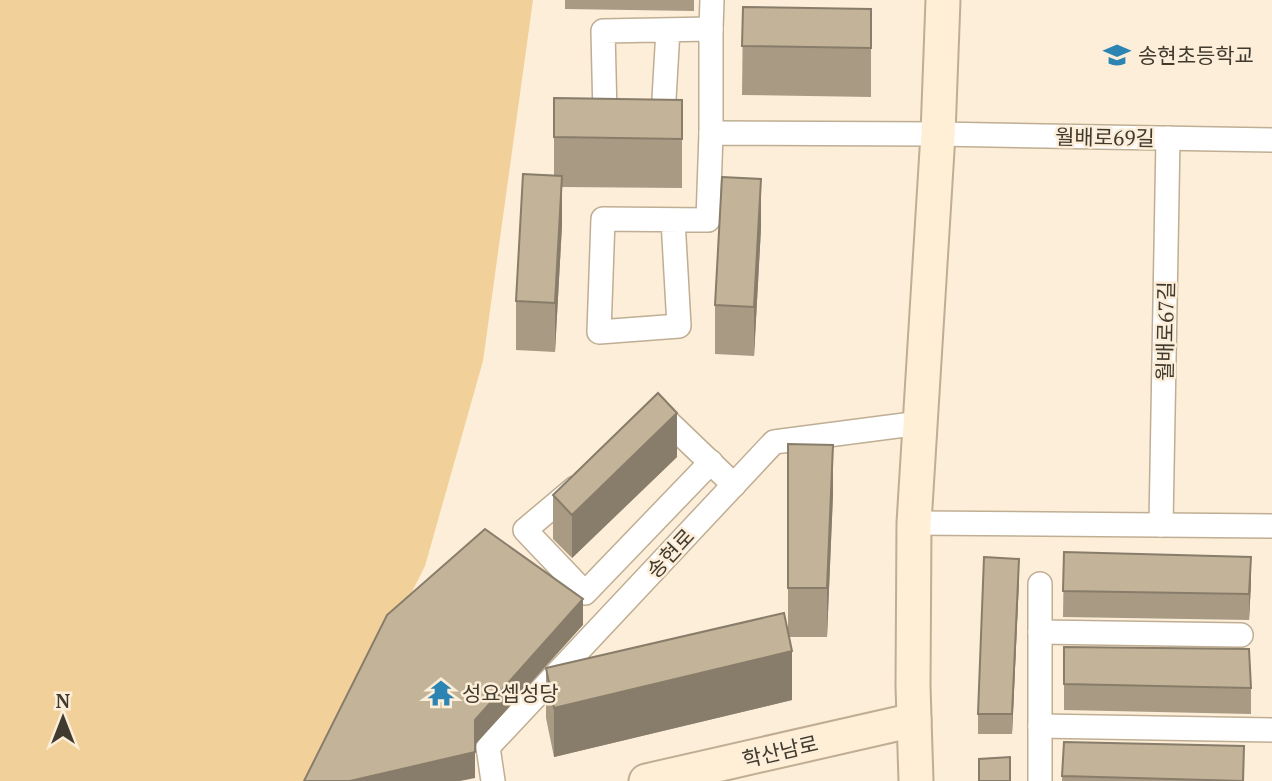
<svg xmlns="http://www.w3.org/2000/svg" width="1272" height="781" font-family="'PT Serif','Noto Sans KR',serif">
  <style>
    .green { fill: #f1d199 }
    .lines { fill: none; stroke-linecap: round; stroke-linejoin: round }
    .street-casing { stroke: #bfae93; stroke-width: 26 }
    .secondary-casing { stroke: #bfae93; stroke-width: 37 }
    .street { stroke: #fff; stroke-width: 23 }
    .secondary { stroke: #feefd6; stroke-width: 33 }
    .wall { fill: #a89a83 }
    .shaded-wall { fill: #887d6a }
    .building { fill: #c3b398; stroke: #887d6a; stroke-width: 2 }
    .labels { text-anchor: middle; dominant-baseline: central; stroke-width: 5; stroke-linejoin: round; paint-order: stroke }
    .poi-label { font-size: 21px; fill: #413b2f; stroke: #fceed8; text-anchor: start }
    .street-label { font-size: 21px; fill: #413b2f; stroke: #fceed8 }
  </style>
  <rect width="100%" height="100%" fill="#fceed8"/>
  <polygon class="green" points="0,0 533,0 483,361 425,566 317,781 0,781"/>
  <g class="lines">
    <g class="street-casing">
      <g id="street">
        <polyline points="711,29 712,0"/>
        <polyline points="668,30 663,116 605,115 603,31 711,29 711,133"/>
        <polyline points="673,220 679,326 599,332 603,219 708,220 711,133 938,134 1272,140"/>
        <polyline points="655,421 662,416 734,485"/>
        <polyline points="575,488 525,530 585,593 711,462"/>
        <polyline points="914,523 1272,526"/>
        <polyline points="1161,525 1168,138"/>
        <polyline points="1040,584 1040,726 1272,730"/>
        <polyline points="1040,632 1241,635"/>
        <polyline points="1040,726 1040,781"/>
        <polyline points="493,781 488,747 774,442 920,423"/>
      </g>
    </g>
    <g class="secondary-casing">
      <g id="secondary">
        <polyline points="646,781 914,720"/>
        <polyline points="916,781 913,686 914,523 938,134 943,0"/>
      </g>
    </g>
    <use href="#street" class="street"/>
    <use href="#secondary" class="secondary"/>
  </g>
  <g class="wall">
    <polygon points="565,0 694,0 694,11 565,9"/>
    <polygon points="743,7 871,9 871,97 742,95"/>
    <polygon points="554,98 682,100 682,188 562,187 562,225 555,352 516,350 516,301 554,175"/>
    <polygon points="761,228 754,356 715,354 715,305"/>
    <polygon points="788,444 833,494 827,637 789,637 792,700 554,757 546,718 546,668 788,631"/>
    <polygon points="677,457 572,558 553,539 553,495"/>
    <polygon points="1064,552 1251,583 1249,620 1063,617"/>
    <polygon points="1019,579 1012,734 978,734 978,714"/>
    <polygon points="1064,647 1251,688 1251,714 1064,710"/>
    <polygon points="1064,742 1244,781 1062,781"/>
  </g>
  <g class="shaded-wall">
    <polygon points="562,176 562,225 555,352 555,303"/>
    <polygon points="761,179 761,228 754,356 754,307"/>
    <polygon points="677,413 677,457 572,558 572,515"/>
    <polygon points="833,445 833,494 827,637 827,588"/>
    <polygon points="1251,557 1251,583 1249,620 1249,594"/>
    <polygon points="1019,559 1019,579 1012,734 1012,714"/>
    <polygon points="583,599 583,625 475,745 475,720"/>
    <polygon points="792,651 792,700 554,757 554,708"/>
    <polygon points="475,752 475,778 460,781 350,781"/>
  </g>
  <g class="building">
    <polygon points="743,7 871,9 871,48 742,46"/>
    <polygon points="554,98 682,100 682,139 554,137"/>
    <polygon points="523,174 562,176 555,303 516,301"/>
    <polygon points="722,177 761,179 754,307 715,305"/>
    <polygon points="658,393 677,413 572,515 553,495"/>
    <polygon points="788,444 833,445 827,588 788,588"/>
    <polygon points="485,529 583,599 475,720 475,752 350,781 304,781 387,615"/>
    <polygon points="1064,552 1251,557 1249,594 1063,591"/>
    <polygon points="984,557 1019,559 1012,714 978,714"/>
    <polygon points="784,613 792,651 554,708 546,668"/>
    <polygon points="1064,647 1249,649 1251,688 1064,684"/>
    <polygon points="1064,742 1244,746 1243,781 1062,776"/>
    <polygon points="1010,757 1010,781 979,781 979,759"/>
  </g>
  <defs>
    <g id="school-bare" transform="scale(2.1)"><path d="M0-5L7-2L0 1L-7-2ZM-4 1L0 2.5L4 1V4Q0 6-4 4Z" fill="#2c84b2" stroke="#fceed8" stroke-width="2.5" paint-order="stroke"/></g>
    <g id="temple-bare" transform="scale(2.1)"><path d="M0-6L5-2H3V0L6.5 2.5H4V6H1.5V3h-3V6H-4V2.5H-6.5L-3 0V-2H-5Z" fill="#2c84b2" stroke="#fceed8" stroke-width="2.5" paint-order="stroke"/></g>
  </defs>
  <g fill-rule="evenodd">
    <use href="#school-bare" x="1117" y="55"/>
    <use href="#temple-bare" x="441" y="693"/>
  </g>
  <g class="labels">
    <g class="poi-label">
      <text x="1138" y="55">송현초등학교</text>
      <text x="462" y="693">성요셉성당</text>
    </g>
    <g class="street-label">
      <text transform="translate(1105 137) rotate(1)">월배로69길</text>
      <text transform="translate(1165 331) rotate(-89)">월배로67길</text>
      <text transform="translate(670 553) rotate(-47)">송현로</text>
      <text transform="translate(780 751) rotate(-13)">학산남로</text>
    </g>
  </g>
  <g transform="translate(63 718)" stroke="#fceed8" stroke-width="5" paint-order="stroke">
  <path d="M0-5L12 26L0 18L-12 26Z" fill="#413b2f"/>
  <text y="-10" font-size="19" font-weight="bold" text-anchor="middle" fill="#413b2f">N</text>
  </g>
</svg>
